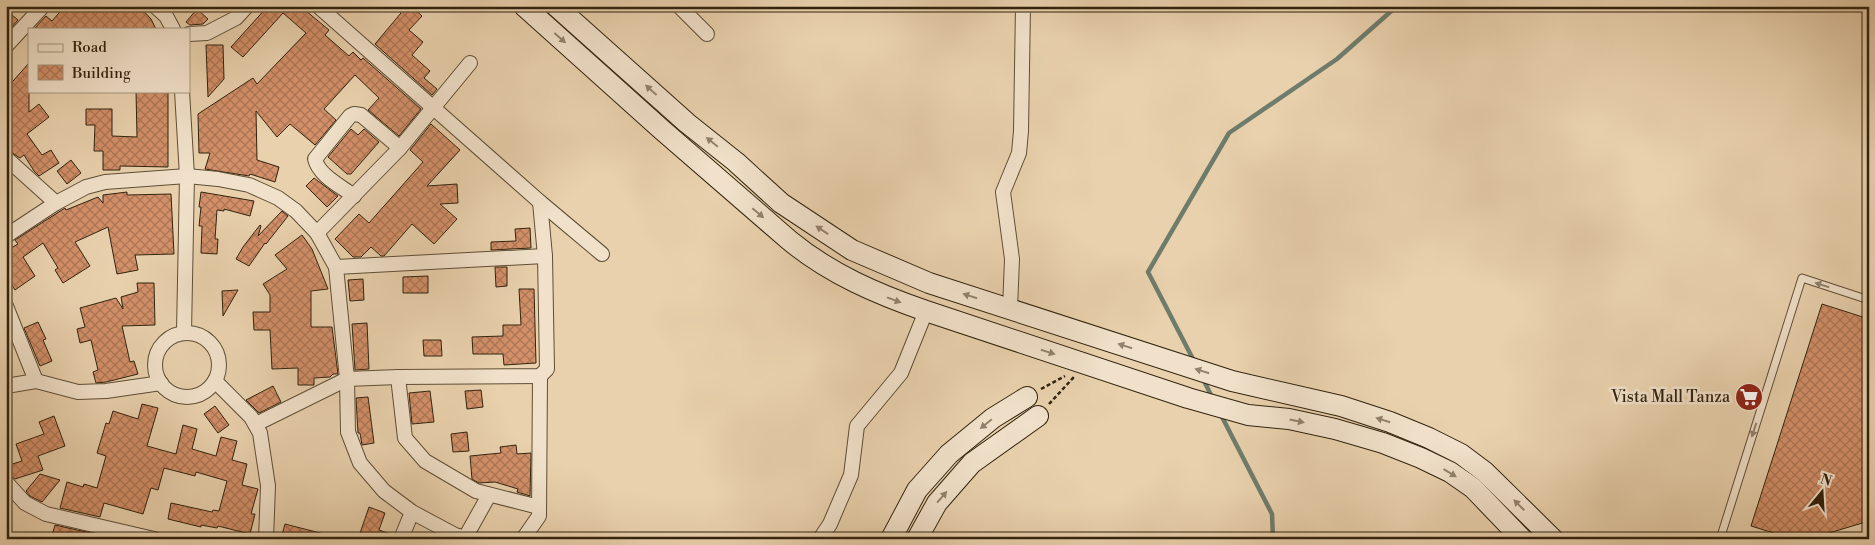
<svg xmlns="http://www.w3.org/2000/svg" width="1875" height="545" font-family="'Libre Bodoni',serif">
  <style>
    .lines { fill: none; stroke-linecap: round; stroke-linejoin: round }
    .stream { stroke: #6e7c6c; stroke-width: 4.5 }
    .building { fill: url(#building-cross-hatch); stroke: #31230e }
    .lane-casing { stroke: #5f4e36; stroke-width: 9 }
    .street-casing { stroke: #5f4e36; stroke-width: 16 }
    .secondary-casing { stroke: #31230e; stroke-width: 22 }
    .path { stroke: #31230e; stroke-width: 2.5; stroke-dasharray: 4 2.5; stroke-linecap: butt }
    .lane { stroke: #f1e1ca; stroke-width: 7 }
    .street { stroke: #f1e1ca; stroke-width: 14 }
    .secondary { stroke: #f1e1ca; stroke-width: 20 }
    .oneway { fill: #91826c }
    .labels { text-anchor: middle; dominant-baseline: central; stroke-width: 5; stroke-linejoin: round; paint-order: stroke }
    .poi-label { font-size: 16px; fill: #31230e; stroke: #f1e1ca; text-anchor: end }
  </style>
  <defs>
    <pattern id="building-cross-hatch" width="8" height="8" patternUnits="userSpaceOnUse" patternTransform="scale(1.25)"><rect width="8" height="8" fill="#d39069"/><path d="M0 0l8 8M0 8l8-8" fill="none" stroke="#ac7555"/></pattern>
  </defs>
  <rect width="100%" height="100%" fill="#e9d1ad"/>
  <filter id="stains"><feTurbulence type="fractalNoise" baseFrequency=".004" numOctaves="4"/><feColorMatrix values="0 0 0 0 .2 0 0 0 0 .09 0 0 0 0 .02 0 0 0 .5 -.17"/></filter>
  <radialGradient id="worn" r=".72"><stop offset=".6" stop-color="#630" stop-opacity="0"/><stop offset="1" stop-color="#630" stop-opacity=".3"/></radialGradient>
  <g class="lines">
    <g class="stream">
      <polyline points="1194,361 1148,272 1229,133 1337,59 1397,6"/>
      <polyline points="1203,379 1213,399"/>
      <polyline points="1221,415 1272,514 1273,539"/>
    </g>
  </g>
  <g class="building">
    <polygon points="65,6 139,6 151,19 156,29 34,29 46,16 52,21"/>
    <polygon points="268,6 300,6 329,30 325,35 349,56 353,52 361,60 363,58 421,109 399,136 368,110 379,98 355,75 324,109 336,120 315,145 290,124 277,137 256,111 257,160 279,167 275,182 250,174 249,176 205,169 210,153 199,153 198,114 253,78 257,84 306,33 283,13 243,57 231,47"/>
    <polygon points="393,6 411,6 422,16 409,30 423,42 412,55 430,71 424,78 437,89 432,95 375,44 401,13"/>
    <polygon points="197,9 208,19 203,24 190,25 186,22"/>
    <polygon points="6,10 18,20 10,29 6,29"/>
    <polygon points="206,45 223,45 224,79 208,97"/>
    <polygon points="29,63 29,112 39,104 49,117 27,134 42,155 51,150 59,163 39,176 34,171 24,155 20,158 6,149 6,89"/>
    <polygon points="136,91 168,91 168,167 120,166 120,170 103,170 103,151 94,151 95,125 86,125 86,109 112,109 112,136 137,137"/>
    <polygon points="431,124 460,150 427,186 457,184 458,203 440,204 457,219 434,244 412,224 384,256 381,256 371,247 361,257 353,257 335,239 359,214 369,223 423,162 410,150"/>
    <polygon points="351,129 358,135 364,129 379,142 351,174 347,174 328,157"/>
    <polygon points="71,160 81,173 67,184 57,171"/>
    <polygon points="314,178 338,196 327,207 306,186"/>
    <polygon points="127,192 127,195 171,194 174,254 135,255 138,270 117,274 108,227 75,242 90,266 63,283 55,270 58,268 43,243 23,257 35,276 15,290 6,277 6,251 18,244 15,240 65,208 66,210 98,197 103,203 103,195"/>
    <polygon points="201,192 254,201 250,216 224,209 224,211 217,210 215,239 218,239 217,254 201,253 202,226 199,226 201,207 199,207"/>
    <polygon points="282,211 288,216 266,244 265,243 249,266 236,259 243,247 260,225 261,226 258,236"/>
    <polygon points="530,228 531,248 491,250 491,242 516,241 515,229"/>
    <polygon points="302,235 312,249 328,289 311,291 311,327 332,327 338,374 333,374 330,377 314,378 314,385 298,385 298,368 272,369 270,330 254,330 253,312 270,312 270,295 263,284 287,269 275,255"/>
    <polygon points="495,267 507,267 507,286 496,287"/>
    <polygon points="428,276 428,293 403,293 403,277"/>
    <polygon points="363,279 364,300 350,301 348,280"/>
    <polygon points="137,283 154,283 155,325 122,326 130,362 134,361 138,374 106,382 96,383 93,372 98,370 91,340 80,343 77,329 85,327 80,308 116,298 123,309 121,297 138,292"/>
    <polygon points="519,289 534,289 536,363 504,365 503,354 473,354 472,337 503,336 503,325 521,325"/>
    <polygon points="238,290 223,316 222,291"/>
    <polygon points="1822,304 1869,319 1869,521 1809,539 1793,539 1751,526"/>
    <polygon points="38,322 46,339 43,340 52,361 40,366 24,328"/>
    <polygon points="367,323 369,369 355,370 352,324"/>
    <polygon points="423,340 441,340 442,356 424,356"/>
    <polygon points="273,386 281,402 259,413 246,400"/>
    <polygon points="481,390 483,407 467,409 465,391"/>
    <polygon points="430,391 434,422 412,424 409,393"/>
    <polygon points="368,397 374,443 362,445 360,433 358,433 356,398"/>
    <polygon points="142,404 158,408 147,446 176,454 183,425 197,429 192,449 216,456 221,437 237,441 232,460 247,464 242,485 258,489 251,514 255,514 250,534 218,526 217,528 201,525 201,527 168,519 171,503 212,512 213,510 219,511 227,481 196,472 195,476 164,468 158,490 151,488 143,514 104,503 100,517 60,508 67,482 83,487 84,484 97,488 106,456 97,453 106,423 109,424 113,411 138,419"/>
    <polygon points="215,406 229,425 218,433 204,414"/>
    <polygon points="54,416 65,446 38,456 43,470 15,479 8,474 6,466 22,461 16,444 44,434 39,422"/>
    <polygon points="467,432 469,451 453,452 451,434"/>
    <polygon points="516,445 517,454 531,453 530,496 517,492 518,489 495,482 479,483 472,479 470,456 501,453 500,447"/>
    <polygon points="40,474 60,480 42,502 30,496 26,491"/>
    <polygon points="369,507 385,513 379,530 393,535 392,539 358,539"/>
    <polygon points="285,524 328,535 327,539 281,539"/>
    <polygon points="55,525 95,534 94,539 51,539"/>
  </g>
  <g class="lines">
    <g class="lane-casing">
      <g id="lane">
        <polyline points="1732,539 1721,536 1802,278 1869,300"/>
        <polyline points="1858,539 1869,536"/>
      </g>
    </g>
    <g class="street-casing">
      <g id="street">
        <polyline points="155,6 166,16 173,29"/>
        <polyline points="318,6 540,202 602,254"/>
        <polyline points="679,6 707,34"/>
        <polyline points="189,34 207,33 236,18 247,6"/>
        <polyline points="6,46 43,6"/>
        <polyline points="182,91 187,176 184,333"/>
        <polyline points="6,158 56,203"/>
        <path d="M354 196C341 186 319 176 315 159L350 116 354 114 361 115 400 148"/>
        <polyline points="317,233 400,148 470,63"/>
        <polyline points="6,236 56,203 86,187 105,182 187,176 218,179 249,185 278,198 296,211 317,233 336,267 347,379 348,432 360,463 384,491 412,512 455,535 468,539"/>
        <polyline points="336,267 545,256"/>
        <polyline points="6,306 36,381"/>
        <polyline points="1010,309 1012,259 1003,192 1019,153 1021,131 1023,6"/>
        <circle cx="187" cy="365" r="32"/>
        <polyline points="398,377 405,438 425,461 476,491 539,507"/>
        <polyline points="215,381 251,417 260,433 268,486 266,539"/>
        <polyline points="6,386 36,381 78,392 106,391 161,383"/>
        <polyline points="256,424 347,379 398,377 540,376 547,369 545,256 540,202"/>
        <polyline points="6,482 25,503 46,514 154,539"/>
        <polyline points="465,538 489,495"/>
        <polyline points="401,539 412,512"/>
        <polyline points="523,539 539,516 540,376"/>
        <polyline points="820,539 830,524 851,475 857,426 901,373 926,311"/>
      </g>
    </g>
    <g class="secondary-casing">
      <g id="secondary">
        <path d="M524 6 661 129 789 240C830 274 877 294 926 311L1188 398 1248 415 1289 419 1335 429 1383 443 1421 458 1450 472 1473 488 1522 539"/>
        <polyline points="556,6 687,123 736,162 781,203 852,250 929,283 1232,381 1341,406 1390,422 1429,438 1461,454 1485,472 1553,539"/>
        <polyline points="891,539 917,490 949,454 993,418 1027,397"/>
        <polyline points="917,539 937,503 972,463 1038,416"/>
      </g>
    </g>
    <g class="path">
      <polyline points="1041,389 1065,376"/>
      <polyline points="1049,404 1074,377"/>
    </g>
    <use href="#lane" class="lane"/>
    <use href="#street" class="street"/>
    <use href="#secondary" class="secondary"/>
  </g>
  <defs><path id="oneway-solid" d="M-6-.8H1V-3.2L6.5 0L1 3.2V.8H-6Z" transform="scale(1.25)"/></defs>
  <g class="oneway">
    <use href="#oneway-solid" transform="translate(560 38) rotate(41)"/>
    <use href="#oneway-solid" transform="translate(651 90) rotate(-138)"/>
    <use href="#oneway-solid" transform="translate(712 142) rotate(-141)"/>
    <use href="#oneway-solid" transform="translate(758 213) rotate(40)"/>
    <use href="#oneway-solid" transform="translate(822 230) rotate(-146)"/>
    <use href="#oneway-solid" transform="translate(1822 285) rotate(-162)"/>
    <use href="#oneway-solid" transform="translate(970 296) rotate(-162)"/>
    <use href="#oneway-solid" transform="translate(894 300) rotate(20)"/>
    <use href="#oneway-solid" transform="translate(1125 346) rotate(-162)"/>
    <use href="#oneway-solid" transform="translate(1048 352) rotate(18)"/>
    <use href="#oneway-solid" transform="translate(1202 371) rotate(-162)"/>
    <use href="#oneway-solid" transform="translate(1383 420) rotate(-162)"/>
    <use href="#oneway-solid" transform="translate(1297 421) rotate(12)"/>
    <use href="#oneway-solid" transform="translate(986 424) rotate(141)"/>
    <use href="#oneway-solid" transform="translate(1754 430) rotate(108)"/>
    <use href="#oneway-solid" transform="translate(1450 473) rotate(31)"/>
    <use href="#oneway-solid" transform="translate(942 497) rotate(-49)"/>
    <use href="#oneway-solid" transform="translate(1519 505) rotate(-135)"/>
  </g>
  <defs>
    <g id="supermarket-disc" transform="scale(1.4375)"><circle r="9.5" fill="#8f2418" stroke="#f1e1ca"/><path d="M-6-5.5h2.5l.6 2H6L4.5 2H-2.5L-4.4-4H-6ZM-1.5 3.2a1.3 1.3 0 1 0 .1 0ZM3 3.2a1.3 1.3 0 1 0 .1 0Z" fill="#fff"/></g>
  </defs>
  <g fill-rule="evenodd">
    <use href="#supermarket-disc" x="1749" y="397"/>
  </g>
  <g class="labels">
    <g class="poi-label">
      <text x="1730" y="397">Vista Mall Tanza</text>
    </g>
  </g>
  <rect width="1875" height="545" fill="none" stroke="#e9d1ad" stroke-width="25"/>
  <rect x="8" y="8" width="1860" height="530" fill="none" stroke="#31230e" stroke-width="2.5"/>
  <rect x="12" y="12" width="1850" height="520" fill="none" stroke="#31230e"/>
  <rect x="28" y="28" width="162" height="65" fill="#f1e1ca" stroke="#a4957f"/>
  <rect x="38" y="44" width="25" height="8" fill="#f1e1ca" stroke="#a4957f"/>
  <text x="72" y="52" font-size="15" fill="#31230e">Road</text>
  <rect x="38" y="65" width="25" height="15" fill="url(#building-cross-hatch)" stroke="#a4957f"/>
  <text x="72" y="78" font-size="15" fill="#31230e">Building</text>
  <g transform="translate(1822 492) rotate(18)" stroke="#f1e1ca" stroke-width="4" paint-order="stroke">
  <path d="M0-4L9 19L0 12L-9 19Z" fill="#31230e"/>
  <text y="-8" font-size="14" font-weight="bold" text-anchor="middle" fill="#31230e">N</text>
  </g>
  <rect width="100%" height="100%" filter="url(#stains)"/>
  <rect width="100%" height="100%" fill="url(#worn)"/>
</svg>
